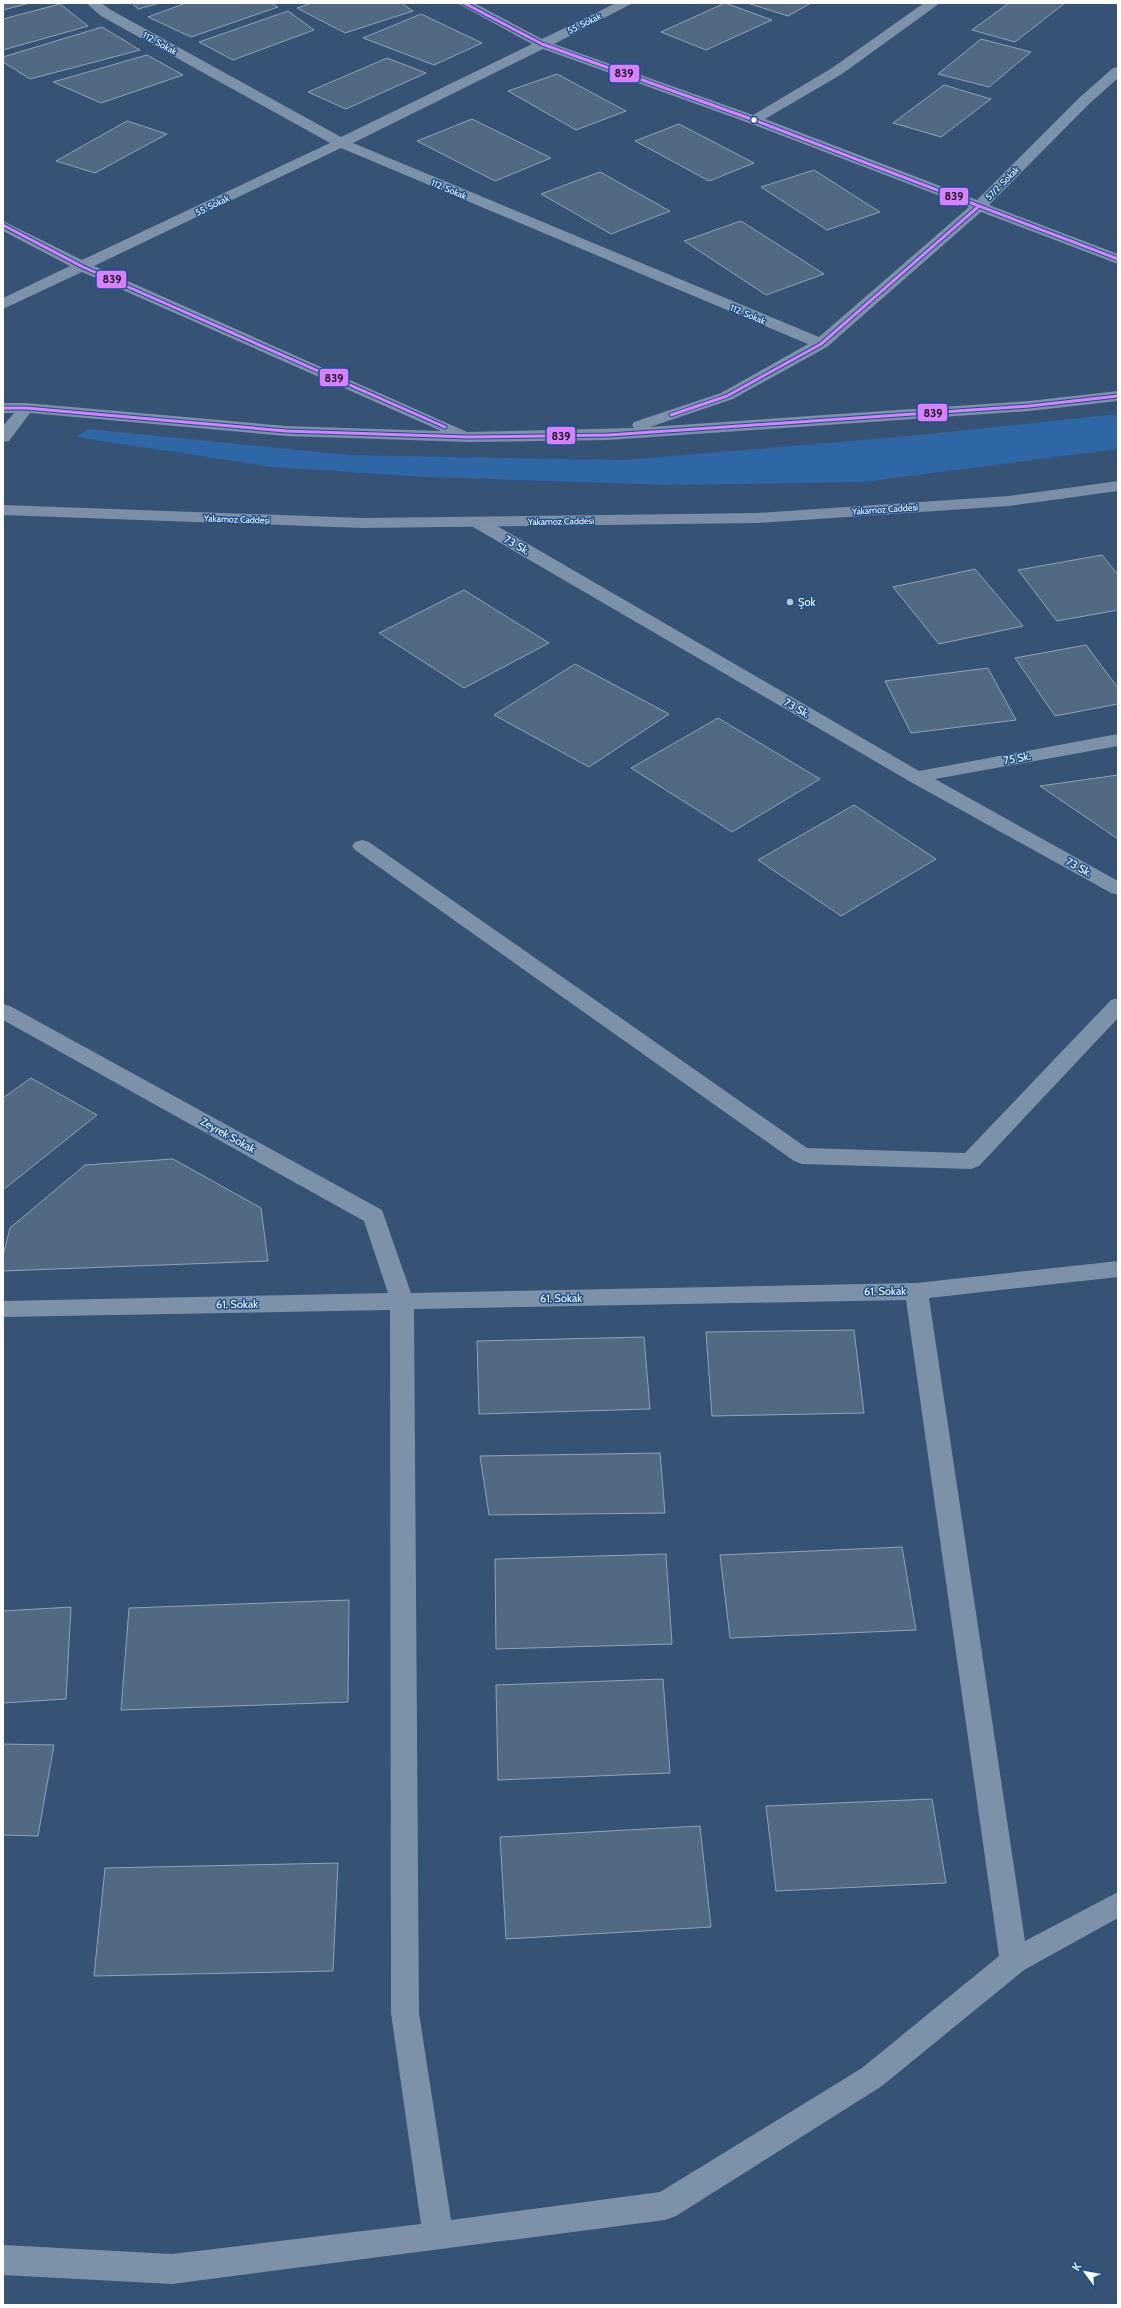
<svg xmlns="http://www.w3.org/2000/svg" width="1121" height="2308" font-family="Cabin,sans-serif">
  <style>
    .green { fill: #2f66a5 }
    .building { fill: #526984; stroke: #92a2b6 }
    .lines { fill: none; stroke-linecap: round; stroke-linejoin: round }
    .minor { fill: #7d92a8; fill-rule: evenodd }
    .major { fill: #7d8ea7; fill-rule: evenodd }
    .bus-1-casing { stroke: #1b4f8f; stroke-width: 5 }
    .bus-1 { stroke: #d880ff; stroke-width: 3 }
    .bus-dot { fill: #fff; stroke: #1b4f8f; stroke-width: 1.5 }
    .poi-dot { fill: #b9c2ce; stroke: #1b4f8f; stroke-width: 1.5 }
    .labels { text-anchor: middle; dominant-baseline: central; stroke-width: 3; stroke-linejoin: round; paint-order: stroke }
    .far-street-label { font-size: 9px; fill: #fff; stroke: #1b4f8f }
    .street-label { font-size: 11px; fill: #fff; stroke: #1b4f8f }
    .poi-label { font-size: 11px; fill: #fff; stroke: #1b4f8f; text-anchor: start }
    .line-badge { stroke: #1b4f8f; stroke-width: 1.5 }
    .pale-badge-label { font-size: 11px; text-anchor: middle; font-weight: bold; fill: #111 }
  </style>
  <rect width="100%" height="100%" fill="#365274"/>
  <polygon class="green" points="1118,414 1118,449 863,482 673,485 427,477 272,467 76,437 88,429 349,455 624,460 910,436"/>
  <g class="building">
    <polygon points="3,3 30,3 3,10"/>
    <polygon points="132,3 160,3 138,9"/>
    <polygon points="186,3 271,3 278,7 191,37 148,17"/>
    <polygon points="312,3 401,3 413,11 345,33 297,8"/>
    <polygon points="725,3 772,20 706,50 661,32"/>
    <polygon points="747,3 811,3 788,16"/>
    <polygon points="1009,3 1065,3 1015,42 972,30"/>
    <polygon points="60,4 88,26 3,50 3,19"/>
    <polygon points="288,11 314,30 233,60 199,42"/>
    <polygon points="421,14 482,43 434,65 363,38"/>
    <polygon points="102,27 140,50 30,79 3,62 3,57"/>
    <polygon points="981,39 1031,52 989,87 938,74"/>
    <polygon points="147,55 183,75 101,103 53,82"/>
    <polygon points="387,58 426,73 346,109 308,92"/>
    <polygon points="557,74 626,111 576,130 508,91"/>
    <polygon points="944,85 991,99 941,137 893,123"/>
    <polygon points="472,119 551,158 495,181 417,141"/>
    <polygon points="127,121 167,134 95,173 56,161"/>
    <polygon points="679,124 754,163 709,181 635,141"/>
    <polygon points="814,170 880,212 827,230 761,187"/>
    <polygon points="600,172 670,211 611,234 541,194"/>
    <polygon points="741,221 824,274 766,295 684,241"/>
    <polygon points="1102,555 1118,575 1118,610 1057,621 1018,570"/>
    <polygon points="975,569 1023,626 939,644 893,587"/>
    <polygon points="464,590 549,643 464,688 379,633"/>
    <polygon points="1086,645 1118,688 1118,704 1055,716 1015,658"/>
    <polygon points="575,664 669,714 589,767 494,715"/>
    <polygon points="988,668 1016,720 911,733 885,681"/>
    <polygon points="718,718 820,779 732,832 631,768"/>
    <polygon points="1118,775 1118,839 1040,786"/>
    <polygon points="854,805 936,859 841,916 758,860"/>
    <polygon points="31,1078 97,1115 3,1190 3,1098"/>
    <polygon points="173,1159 261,1208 268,1261 3,1271 3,1256 10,1228 85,1165"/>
    <polygon points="854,1330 864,1413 712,1416 706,1332"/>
    <polygon points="644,1337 650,1409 479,1414 477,1341"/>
    <polygon points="660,1453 665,1513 489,1515 480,1456"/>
    <polygon points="902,1547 916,1630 730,1638 720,1555"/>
    <polygon points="666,1554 672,1644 496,1649 495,1559"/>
    <polygon points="349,1600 348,1702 121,1710 129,1608"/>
    <polygon points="71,1607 66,1699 3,1703 3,1611"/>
    <polygon points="663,1679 670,1773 498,1780 496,1685"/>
    <polygon points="3,1744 54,1745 38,1836 3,1835"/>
    <polygon points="932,1799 946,1883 776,1891 766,1806"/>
    <polygon points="700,1826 711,1927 506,1939 500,1837"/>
    <polygon points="338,1863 333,1971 94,1976 105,1868"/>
  </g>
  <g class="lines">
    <g class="minor">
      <path d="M86 3H101L111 10 341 137 532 44 457 3H474L542 39 616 3H633L554 44 753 115 832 68 924 3H940L842 74 765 119 977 200 1079 98 1113 68 1118 67V78L1089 104 989 205 1118 254V264L981 212 827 347 733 399 650 427 1029 401 1118 391V401L1029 411 609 440 469 442 286 436 30 413 9 441 3 442V426L14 413H3V403H26L286 426 441 431 82 272 3 309V298L70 266 3 231V221L82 260 330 143 101 16ZM543 49 749 123 969 207 819 337 353 143ZM341 148 808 344 721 393 634 422 632 425 634 428 467 432 94 266Z"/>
      <polygon points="479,518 485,519 919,771 1118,734 1118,746 935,779 1118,881 1118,895 1111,893 909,781 473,527 470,523 473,519"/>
      <polygon points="362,840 369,842 807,1148 965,1153 1111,1000 1118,998 1118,1018 979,1166 971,1169 802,1164 794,1161 355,850 352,846 355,842"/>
      <path d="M3 1004 10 1006 382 1210 411 1293 916 1283 1118 1261V1277L929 1298 1025 1941 1118 1892V1918L1024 1970 882 2086 676 2216 665 2220 172 2284 3 2275V2245L172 2254 421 2224 391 2013 390 1310 3 1317V1301L388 1293 364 1221 3 1020ZM906 1300 999 1956 862 2068 660 2192 451 2220 419 2013 414 1309Z"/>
    </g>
    <polygon class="major" points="1118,481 1118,491 1009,506 757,523 362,528 3,515 3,505 362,518 757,513 1009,496"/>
    <g class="bus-1-casing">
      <g id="bus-1">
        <polyline points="464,3 542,44 754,120 1118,259"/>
        <polyline points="3,225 83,267 445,427"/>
        <polyline points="3,408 26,408 286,431 469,437 609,435 1029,406 1118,396"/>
        <polyline points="671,415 727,396 821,344 979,206"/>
      </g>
    </g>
    <use href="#bus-1" class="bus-1"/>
  </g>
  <circle class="bus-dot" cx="754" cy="120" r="3.5"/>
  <circle class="poi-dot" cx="790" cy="602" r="4"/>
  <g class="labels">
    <g class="far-street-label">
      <text transform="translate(584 23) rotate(-26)">55. Sokak</text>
      <text transform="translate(160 43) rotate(29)">112. Sokak</text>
      <text transform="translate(1002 183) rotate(-45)">57/2. Sokak</text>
      <text transform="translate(449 189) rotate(23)">112. Sokak</text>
      <text transform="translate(212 205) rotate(-26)">55. Sokak</text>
      <text transform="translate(748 314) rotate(23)">112. Sokak</text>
      <text transform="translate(885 509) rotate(-4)">Yakamoz Caddesi</text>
      <text transform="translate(237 519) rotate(2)">Yakamoz Caddesi</text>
      <text transform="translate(561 521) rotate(-1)">Yakamoz Caddesi</text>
    </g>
    <g class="street-label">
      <text transform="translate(517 545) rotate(30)">73 Sk.</text>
      <text transform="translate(797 708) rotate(30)">73 Sk.</text>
      <text transform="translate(1017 758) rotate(-11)">75 Sk.</text>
      <text transform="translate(1079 867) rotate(29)">73 Sk.</text>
      <text transform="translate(228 1135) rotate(29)">Zeyrek Sokak</text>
      <text transform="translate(885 1291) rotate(-1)">61. Sokak</text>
      <text transform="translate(561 1298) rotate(-1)">61. Sokak</text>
      <text transform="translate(237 1304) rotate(-1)">61. Sokak</text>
    </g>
    <g class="poi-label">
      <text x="798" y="602">Şok</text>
    </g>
  </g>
  <g class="line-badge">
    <rect x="609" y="64" width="31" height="19" rx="4" fill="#d880ff"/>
    <rect x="939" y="187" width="30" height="19" rx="4" fill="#d880ff"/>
    <rect x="96" y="270" width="31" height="19" rx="4" fill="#d880ff"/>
    <rect x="319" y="368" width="30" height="19" rx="4" fill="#d880ff"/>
    <rect x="917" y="403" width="31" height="19" rx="4" fill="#d880ff"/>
    <rect x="546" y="426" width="30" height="19" rx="4" fill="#d880ff"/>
  </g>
  <g class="pale-badge-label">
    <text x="624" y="77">839</text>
    <text x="954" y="200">839</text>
    <text x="112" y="283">839</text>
    <text x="334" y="382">839</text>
    <text x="933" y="417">839</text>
    <text x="561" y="440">839</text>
  </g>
  <rect width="1121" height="2308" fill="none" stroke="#ffffff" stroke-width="8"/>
  <g transform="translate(1085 2272) rotate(302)" stroke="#1b4f8f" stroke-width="3" paint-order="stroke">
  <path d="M0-3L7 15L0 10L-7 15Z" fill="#ffffff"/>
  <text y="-6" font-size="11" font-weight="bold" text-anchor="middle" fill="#ffffff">K</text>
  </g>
</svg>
